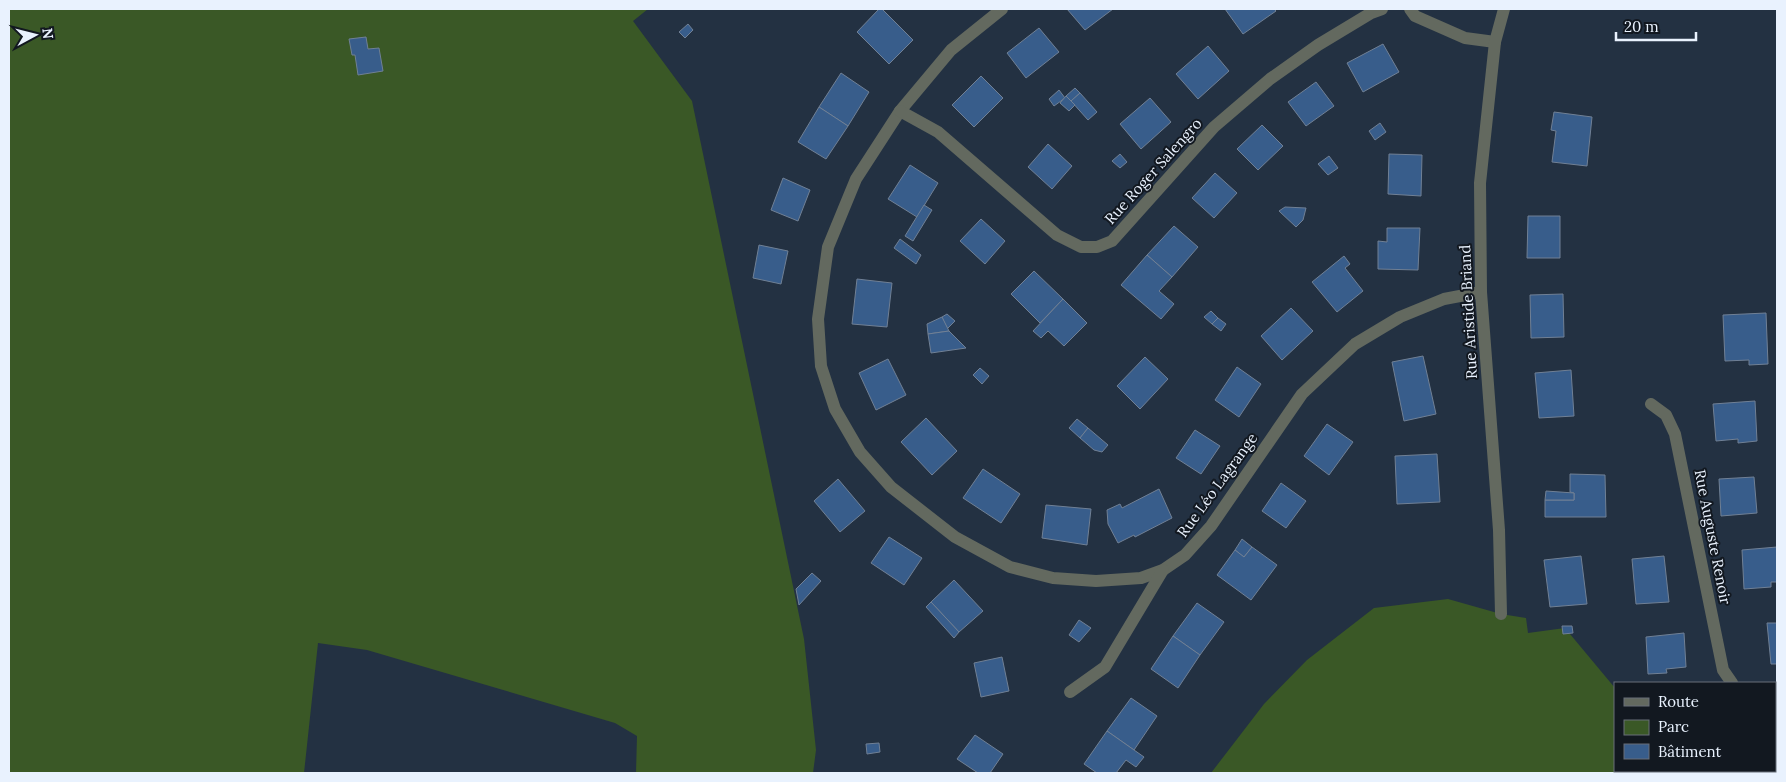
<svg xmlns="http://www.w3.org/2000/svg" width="1786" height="782" font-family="Lora,serif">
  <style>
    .green { fill: #3a5826 }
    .building { fill: #385d8b; stroke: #708095 }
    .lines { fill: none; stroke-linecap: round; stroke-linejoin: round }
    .minor { stroke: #63695f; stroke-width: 12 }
    .labels { text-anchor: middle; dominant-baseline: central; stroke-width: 4; stroke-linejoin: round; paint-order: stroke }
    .street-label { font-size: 15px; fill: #e9f2fe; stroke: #121820 }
  </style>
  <rect width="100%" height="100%" fill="#233142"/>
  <g class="green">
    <polygon points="9,9 648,9 633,21 692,101 804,639 816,750 813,773 636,773 637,736 615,723 367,650 318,643 304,773 9,773"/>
    <polygon points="1448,599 1501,614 1526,618 1528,633 1565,628 1615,688 1615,771 1665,771 1666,773 1211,773 1264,704 1307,660 1374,608"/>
  </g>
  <g class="building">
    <polygon points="879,9 882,9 913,40 889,64 857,32"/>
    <polygon points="1067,9 1113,9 1085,30"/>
    <polygon points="1225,9 1274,9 1276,11 1243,34"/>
    <polygon points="688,24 693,30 685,38 679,32"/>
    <polygon points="1039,28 1059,52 1026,78 1007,53"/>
    <polygon points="366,37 368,49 379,48 383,71 358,75 355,55 352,55 349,39"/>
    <polygon points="1383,44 1399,72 1363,92 1347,63"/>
    <polygon points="1208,46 1229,71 1198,99 1176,74"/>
    <polygon points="841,73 869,92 848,126 819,107"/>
    <polygon points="981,76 1003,98 974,127 952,105"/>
    <polygon points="1316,82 1334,106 1306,126 1288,102"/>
    <polygon points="1075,88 1080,93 1071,101 1066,96"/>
    <polygon points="1059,90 1065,98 1054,106 1049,99"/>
    <polygon points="1080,93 1097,112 1088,120 1071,101"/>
    <polygon points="1066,96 1075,105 1069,111 1060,103"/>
    <polygon points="1150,98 1171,122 1141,149 1120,124"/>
    <polygon points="819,107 848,126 826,159 798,142"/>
    <polygon points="1554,112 1592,117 1587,166 1552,162 1556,131 1551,130"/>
    <polygon points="1380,123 1386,132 1375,140 1369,131"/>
    <polygon points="1262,125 1283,146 1258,170 1237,149"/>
    <polygon points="1048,144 1072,166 1052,189 1028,167"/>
    <polygon points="1120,154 1127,162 1120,168 1112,161"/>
    <polygon points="1389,154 1422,155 1421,196 1388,194"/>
    <polygon points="1329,156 1338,168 1328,175 1318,164"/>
    <polygon points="910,165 938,183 917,217 888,199"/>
    <polygon points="1215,173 1237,193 1214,218 1192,198"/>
    <polygon points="783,178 810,190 798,221 771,210"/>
    <polygon points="924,205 932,210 913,241 905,236"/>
    <polygon points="1285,207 1306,208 1303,220 1296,227 1279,211"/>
    <polygon points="1528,216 1560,216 1560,258 1527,258"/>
    <polygon points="981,219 1005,241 985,264 960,241"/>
    <polygon points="1174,226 1198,247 1172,277 1147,255"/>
    <polygon points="1387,228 1420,228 1418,270 1378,269 1378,241 1387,242"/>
    <polygon points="900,239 921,255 916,264 894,248"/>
    <polygon points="759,245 788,251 781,284 753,278"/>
    <polygon points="1147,255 1172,277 1159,291 1174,304 1161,319 1121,285"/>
    <polygon points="1344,256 1350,264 1345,268 1363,291 1337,312 1312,282"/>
    <polygon points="1034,271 1063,299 1040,323 1011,294"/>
    <polygon points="857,279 892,283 887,327 852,324"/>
    <polygon points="1563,294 1564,337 1531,338 1530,295"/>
    <polygon points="1063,299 1087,323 1064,346 1048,331 1041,338 1033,331"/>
    <polygon points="1291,308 1313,331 1282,360 1261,336"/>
    <polygon points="1211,311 1218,318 1212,324 1204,317"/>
    <polygon points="1766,313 1768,364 1749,365 1749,360 1725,361 1723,315"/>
    <polygon points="947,314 955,321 947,329 942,317"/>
    <polygon points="942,317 949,331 928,334 927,324"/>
    <polygon points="1218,318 1226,324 1221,331 1212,324"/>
    <polygon points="949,331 966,348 931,353 928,334"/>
    <polygon points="1423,356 1436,414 1404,421 1392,362"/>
    <polygon points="1145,357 1168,379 1140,409 1117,386"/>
    <polygon points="888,359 906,395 876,410 859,373"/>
    <polygon points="1237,367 1261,384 1239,417 1215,400"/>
    <polygon points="980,368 989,376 982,384 973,375"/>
    <polygon points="1571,370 1574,416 1539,418 1535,373"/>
    <polygon points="1755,401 1757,441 1738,443 1738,439 1716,441 1713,404"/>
    <polygon points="926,418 957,451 932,475 901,442"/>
    <polygon points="1077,419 1088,428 1080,438 1069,428"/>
    <polygon points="1327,424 1353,442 1329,475 1304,456"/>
    <polygon points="1088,428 1108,445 1102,452 1094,450 1080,438"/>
    <polygon points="1195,430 1220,446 1201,474 1176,458"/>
    <polygon points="1437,454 1440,502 1397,504 1395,456"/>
    <polygon points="983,469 1020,494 1001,523 963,498"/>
    <polygon points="1570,474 1605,475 1606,517 1545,517 1545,500 1574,500 1574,493 1570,492"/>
    <polygon points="1754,477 1757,513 1721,516 1719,479"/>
    <polygon points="838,479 865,511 840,532 814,501"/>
    <polygon points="1281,483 1306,501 1286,528 1262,511"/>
    <polygon points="1159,489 1172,518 1135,537 1134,535 1118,543 1108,524 1107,510 1120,504 1122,508"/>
    <polygon points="1546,491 1574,493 1574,500 1545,500"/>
    <polygon points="1046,505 1091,509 1087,545 1042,538"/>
    <polygon points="889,537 922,558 904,585 871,563"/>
    <polygon points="1242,539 1252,547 1244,557 1235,550"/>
    <polygon points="1252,547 1277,565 1251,600 1217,575 1235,550 1244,557"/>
    <polygon points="1777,547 1777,582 1771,582 1771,587 1744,589 1742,550"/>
    <polygon points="1581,556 1587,604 1550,607 1544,560"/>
    <polygon points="1664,556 1669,602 1636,604 1632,559"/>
    <polygon points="812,573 821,581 799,605 796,589"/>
    <polygon points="954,580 983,611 959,632 931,602"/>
    <polygon points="931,602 959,632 954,638 926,607"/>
    <polygon points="1197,603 1224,622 1200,655 1173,636"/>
    <polygon points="1079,620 1091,628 1079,642 1069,635"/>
    <polygon points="1767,623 1777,623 1777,664 1771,664"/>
    <polygon points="1562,626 1572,626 1573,633 1563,634"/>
    <polygon points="1684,633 1686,667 1666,669 1667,673 1648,674 1646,637"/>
    <polygon points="1173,636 1200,655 1178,688 1151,669"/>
    <polygon points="1002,657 1009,691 981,697 974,663"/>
    <polygon points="1131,698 1157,716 1134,750 1107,731"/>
    <polygon points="1107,731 1144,757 1136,767 1126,760 1116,773 1097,773 1084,764"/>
    <polygon points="975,735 1003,754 990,773 978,773 957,759"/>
    <polygon points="879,743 880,752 867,754 866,744"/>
    <polygon points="1775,747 1777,747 1777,773 1764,773 1764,771 1775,771"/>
  </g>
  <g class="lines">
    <g class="minor">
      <polyline points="1002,9 951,50 900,111 856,179 828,247 818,319 821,366 835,409 860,452 891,487 955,537 1010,567 1053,578 1096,581 1141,578 1163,570 1185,555 1211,526 1302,394 1355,344 1400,317 1444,299 1481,292"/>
      <polyline points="1410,9 1415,16 1465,38 1495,42"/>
      <polyline points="900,111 938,132 1057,235 1081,247 1097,247 1112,241 1214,127 1270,79 1318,45 1371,13 1382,9"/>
      <polyline points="1651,404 1666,415 1675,434 1723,670 1732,683"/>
      <polyline points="1501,614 1499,530 1481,292 1480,183 1495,42 1504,9"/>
      <polyline points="1070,692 1105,667 1163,570"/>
      <polyline points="1775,707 1777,707"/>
    </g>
  </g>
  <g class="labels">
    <g class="street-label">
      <text transform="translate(1153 171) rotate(-48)">Rue Roger Salengro</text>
      <text transform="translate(1468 312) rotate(-93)">Rue Aristide Briand</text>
      <text transform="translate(1217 485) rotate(-54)">Rue Léo Lagrange</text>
      <text transform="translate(1713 537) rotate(79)">Rue Auguste Renoir</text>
    </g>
  </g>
  <rect width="1786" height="782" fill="none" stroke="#e9f2fe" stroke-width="20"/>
  <rect x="1614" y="682" width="162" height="90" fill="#121820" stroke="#686f79"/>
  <rect x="1624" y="698" width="25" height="8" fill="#63695f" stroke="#686f79"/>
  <text x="1658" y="707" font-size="15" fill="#e9f2fe">Route</text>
  <rect x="1624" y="720" width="25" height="15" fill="#3a5826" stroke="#686f79"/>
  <text x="1658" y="732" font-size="15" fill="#e9f2fe">Parc</text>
  <rect x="1624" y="744" width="25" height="15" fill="#385d8b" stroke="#686f79"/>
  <text x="1658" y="757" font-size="15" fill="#e9f2fe">Bâtiment</text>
  <g transform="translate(35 35) rotate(83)" stroke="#121820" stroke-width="4" paint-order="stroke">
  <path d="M0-4L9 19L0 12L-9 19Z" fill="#e9f2fe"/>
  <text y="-8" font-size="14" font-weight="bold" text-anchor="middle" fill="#e9f2fe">N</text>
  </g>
  <path d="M1616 32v8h80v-8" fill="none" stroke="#e9f2fe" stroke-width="2.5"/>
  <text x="1624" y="32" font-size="15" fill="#e9f2fe" stroke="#121820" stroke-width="4" paint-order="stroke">20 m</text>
</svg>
